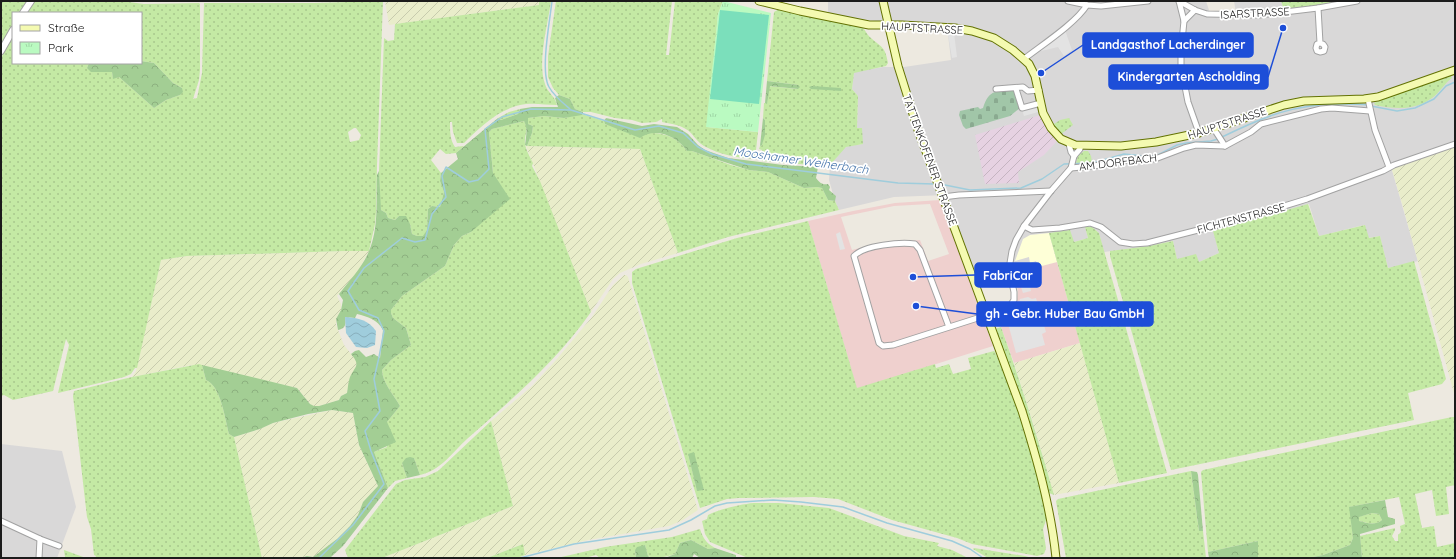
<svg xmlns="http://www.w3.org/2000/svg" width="1456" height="559" font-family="Quicksand,sans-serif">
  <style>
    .residential { fill: #d9d8d8 }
    .commercial { fill: #efd0ce; fill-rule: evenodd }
    .industrial { fill: url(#industrial-furrows) }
    .education { fill: #feffd7 }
    .farmland { fill: url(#farmland-furrows) }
    .grass { fill: url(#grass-dots); fill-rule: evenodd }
    .forest { fill: url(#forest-crowns); fill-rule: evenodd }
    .cemetery { fill: url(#cemetery-stones) }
    .park { fill: url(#park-tufts) }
    .pitch { fill: #7bdfbb }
    .parking { fill: #e3e3e3 }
    .water { fill: url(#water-waves) }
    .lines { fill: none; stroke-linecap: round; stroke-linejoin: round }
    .stream { stroke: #9fcddc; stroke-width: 1.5 }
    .minor-casing { stroke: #a2a2a2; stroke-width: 7 }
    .tertiary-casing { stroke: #a2a2a2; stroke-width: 8 }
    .secondary-casing { stroke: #637203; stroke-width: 9 }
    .minor { stroke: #fff; stroke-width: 5 }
    .tertiary { stroke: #fff; stroke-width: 6 }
    .secondary { stroke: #f4fab1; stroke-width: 7 }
    .labels { text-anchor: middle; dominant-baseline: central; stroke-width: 3.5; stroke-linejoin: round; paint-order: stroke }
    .street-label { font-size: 11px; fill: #1b1b1b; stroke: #fff }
    .water-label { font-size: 12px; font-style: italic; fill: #4776ac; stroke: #fff }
    .leader { fill: none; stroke: #1d4ed8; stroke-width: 1.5 }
    .callout-dot { fill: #1d4ed8; stroke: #fff; stroke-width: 1.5 }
    .callout { fill: #1d4ed8; stroke: #1d4ed8; stroke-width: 1.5 }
    .callout-label { font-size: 12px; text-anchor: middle; font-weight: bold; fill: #fff }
  </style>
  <defs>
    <pattern id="industrial-furrows" width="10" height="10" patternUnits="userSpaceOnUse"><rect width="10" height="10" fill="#e6d2e2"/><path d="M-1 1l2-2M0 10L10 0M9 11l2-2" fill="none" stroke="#c5b4c1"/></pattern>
    <pattern id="farmland-furrows" width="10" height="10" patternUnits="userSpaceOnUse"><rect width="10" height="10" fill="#e9edca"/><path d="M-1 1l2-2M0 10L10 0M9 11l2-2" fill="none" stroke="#c7cbad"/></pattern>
    <pattern id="grass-dots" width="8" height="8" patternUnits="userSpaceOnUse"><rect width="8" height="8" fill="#c4e9a4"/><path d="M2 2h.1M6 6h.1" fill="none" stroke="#a8c78d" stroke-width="1.8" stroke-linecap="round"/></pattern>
    <pattern id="forest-crowns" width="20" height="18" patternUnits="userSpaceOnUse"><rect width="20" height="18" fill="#a3ce94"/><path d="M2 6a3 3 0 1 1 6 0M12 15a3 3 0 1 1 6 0" fill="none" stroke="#8cb07f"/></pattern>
    <pattern id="cemetery-stones" width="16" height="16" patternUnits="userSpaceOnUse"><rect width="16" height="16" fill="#a1c6a8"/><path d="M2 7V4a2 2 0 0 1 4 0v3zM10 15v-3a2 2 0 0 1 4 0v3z" fill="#8aaa90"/></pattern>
    <pattern id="park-tufts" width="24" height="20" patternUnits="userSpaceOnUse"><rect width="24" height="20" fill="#bafac1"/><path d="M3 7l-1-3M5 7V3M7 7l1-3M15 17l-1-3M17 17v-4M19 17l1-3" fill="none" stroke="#9fd6a5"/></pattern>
    <pattern id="water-waves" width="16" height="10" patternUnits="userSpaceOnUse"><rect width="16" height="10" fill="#9fcddc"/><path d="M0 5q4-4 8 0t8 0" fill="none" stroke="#88afbc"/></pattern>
  </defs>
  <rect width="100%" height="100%" fill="#ede9e0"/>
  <g class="residential">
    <polygon points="828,1 1206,1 1210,13 1236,13 1234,1 1281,1 1284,10 1343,1 1455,1 1455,147 1396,166 1392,170 1418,261 1388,268 1380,236 1368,238 1364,225 1319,236 1309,204 1214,231 1219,253 1199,262 1177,259 1173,241 1149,246 1104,252 1099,233 1092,227 1085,227 1088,238 1074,242 1049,233 1057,262 1032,269 1032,268 979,283 946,195 894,197 839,210 835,201 829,180 830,165 843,149 848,146 863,144 857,128 858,96 852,89 854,72 883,67 904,67 951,60 947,26 884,22 830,15 828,12"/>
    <polygon points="1,444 62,451 76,507 57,558 1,558"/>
  </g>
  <g class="commercial">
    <path d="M940 200 993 346 857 389 808 221 853 211 895 203ZM930 204 949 254 928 261 920 240 875 244 852 250 841 217 894 206Z"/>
    <polygon points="1057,262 1080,343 1014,363 1001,327 1001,318 1011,311 1017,302 1018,291 1014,273"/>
  </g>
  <polygon class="industrial" points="1040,115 1048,131 1057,141 1044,155 1018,172 1019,183 985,184 975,135"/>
  <polygon class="education" points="1049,233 1057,262 1038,267 1036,261 1030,263 1029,257 1015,261 1023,239 1030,235"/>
  <g class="farmland">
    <polygon points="385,1 539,1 539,5 389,25"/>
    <polygon points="526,146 640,149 678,253 641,264 620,273 613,279 591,312"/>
    <polygon points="1455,147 1455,397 1403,207 1392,170 1396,166"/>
    <polygon points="345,251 369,251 358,271 337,296 341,304 341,310 336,319 336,325 344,345 355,359 357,363 356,368 350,378 347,393 341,396 339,400 319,406 314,407 310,404 297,388 191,365 132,377 136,371 161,260 187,256"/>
    <polygon points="624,275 626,275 628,277 698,510 683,520 669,526 588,540 525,555 522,544 487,558 382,558 513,506 491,421 532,386 556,360 592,317 613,285"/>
    <polygon points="1080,343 1119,483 1054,495 1036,432 1014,363"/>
    <polygon points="332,410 353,413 359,445 378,486 363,502 358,515 350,526 337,539 313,557 307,556 299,558 262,558 234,437 260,429 273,423"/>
  </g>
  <g class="grass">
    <polygon points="1,1 28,1 20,13 13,13 13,24 1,45"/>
    <path d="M34 1H121L144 4 199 3 200 4V70L199 80 193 99 197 98 202 73 204 3H314L383 1 377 165 376 212 375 224 369 251H345L187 256 161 260 137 368H135L131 374 124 377 58 393 69 345 66 339 53 391 13 400 4 395 1 396V58L13 36V63H89L87 68 112 72 113 78 119 77 154 108 166 100 180 95 182 88 173 83 154 63 141 61V13H27ZM354 128H356L361 135 359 140 350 142 348 132Z"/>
    <path d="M539 1H551C548 24 537 62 545 84 547 92 555 96 557 105 547 105 536 103 526 104 501 107 481 126 464 143H457L453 132 452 122H450C450 131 450 140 455 147L464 146 456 153 446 154 440 149 431 160 441 173 440 181 444 192 440 207 432 206 428 209 427 230 424 236H417L412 234 410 224 399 216 395 220 388 218 386 213 381 210 380 205 379 171 384 38 388 41 394 40 395 24 539 5Z"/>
    <path d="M556 1H672L666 55H669L675 1H723L718 14 707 127 758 132 755 159C738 158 720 155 704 146 699 143 695 138 691 133 683 125 672 124 662 122V119L656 122 642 123 632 120 615 118 591 112H583L575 109 570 99 559 95 553 88 548 77V56Z"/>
    <polygon points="1281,1 1343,1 1284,10"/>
    <path d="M779 9 863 28C866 31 867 35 871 38 882 48 885 46 888 63L886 66 854 73 852 89 858 96 857 128H862L863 144 846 147 830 165 824 166 762 161V150L759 149 760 146 762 145 765 120 763 118 764 103H767L769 86 797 89 798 85 767 81 774 12Z"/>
    <path d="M1449 72 1452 78C1444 84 1440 92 1432 98 1414 111 1395 109 1375 105L1374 103Z"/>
    <polygon points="520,109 518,114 501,120 498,118 509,112"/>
    <path d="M582 114 604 121 605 124C617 128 630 131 642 134 646 134 648 133 652 133 666 133 679 139 687 151H692L731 165 749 170 768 172 804 188 817 187 822 188 828 200 835 201 839 210 728 237 678 253 640 149 527 146 532 133 533 126 528 124V118L544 116 564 118Z"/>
    <polygon points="1069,118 1073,125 1060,135 1053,128 1054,124 1060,120"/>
    <path d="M524 121C529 129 524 136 525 144 526 150 530 157 533 163L532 166 540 181 591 312C557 361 512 399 467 439 453 452 440 471 420 475L414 458 402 463 407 478 395 481 388 488 374 452 387 447V422L400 406C394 395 382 382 382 370L391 360 411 345 406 328 393 318 391 313V310L402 296 445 266 454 245 462 236 471 232 493 173 489 132 492 129Z"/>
    <polygon points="1084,151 1088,151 1091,156 1092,162 1076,163 1078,156"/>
    <polygon points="1308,204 1319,236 1365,225 1369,238 1380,236 1388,268 1414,261 1446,379 1442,384 1408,393 1414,420 1171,470 1110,256 1110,251 1149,246 1173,241 1177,259 1196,254 1199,262 1219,253 1213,231"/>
    <path d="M808 221 857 388 935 364 936 368 949 364 953 374 971 369 968 358 994 351 995 352 1011 389 1022 421 1040 484 1047 517 1043 529 1046 548 1044 554 1037 556 972 544 957 538 892 520 838 499 814 497 739 498 727 499 700 508 632 283V272L636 269 737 238ZM688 454 704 490H697Z"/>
    <polygon points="1085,227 1092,227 1099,233 1167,473 1119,483 1049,233 1070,230 1074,242 1088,238"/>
    <path d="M1001 327C1021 383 1038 439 1054 495L1049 493 1018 388 995 329Z"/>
    <path d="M199 364 202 365 206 380C221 386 225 419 229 434L234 437 262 558H95L96 556 94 555 91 529 87 517 73 396 74 391 132 377Z"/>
    <polygon points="1452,417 1455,417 1455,485 1446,487 1449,514 1436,516 1432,490 1415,494 1422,528 1434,526 1437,547 1455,543 1455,558 1362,558 1360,536 1395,528 1395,530 1392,536 1395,541 1398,541 1398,535 1401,532 1400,526 1405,524 1399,497 1350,507 1353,538 1350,545 1323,555 1308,558 1258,558 1258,541 1208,552 1201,472 1203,470"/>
    <polygon points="491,421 513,506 382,558 348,558 345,550 396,484 405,480 425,477 438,471"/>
    <polygon points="1191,471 1199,531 1203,531 1206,558 1066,558 1056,501 1058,499"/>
    <path d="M754 503H779L829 508 904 536 939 543 937 546 952 550 968 558H748L710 542 705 534 702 521 707 519 708 515C720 509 741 504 754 503Z"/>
    <path d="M1372 513 1379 514 1382 520C1375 526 1368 523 1359 521L1358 517Z"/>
    <path d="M700 529C703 538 706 543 715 548L708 549 691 540 680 543 675 554C667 557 655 559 648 556L645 545 635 550 636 558H600L596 555 585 558H557L605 547 672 537Z"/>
    <polygon points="523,544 525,555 517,558 487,558"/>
    <polygon points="974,548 1025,556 1032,558 988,558 973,549"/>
    <polygon points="64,550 86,558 61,558 65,557"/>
  </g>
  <g class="forest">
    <polygon points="141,61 154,63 173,83 182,88 183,92 180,95 166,100 154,108 119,77 113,79 112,72 91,72 87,68 89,63 141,63"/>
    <polygon points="767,81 798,85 800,87 798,89 770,86 767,104 765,103"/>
    <polygon points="812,86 841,88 841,91 811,89 809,87"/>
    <path d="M559 95 570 99 575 109 583 112 582 115 564 118 544 116 528 118V124L533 126 532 133 527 146 525 145C526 137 528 128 524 121L492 129 489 132 493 173 510 199 471 232 462 236 454 245 445 266 402 296 391 310V313L393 318 406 328 411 345 391 360 382 370C382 382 394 395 400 406L387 422 396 442 374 452 388 488 343 546 331 557 300 558 307 556 313 557 337 539 350 526 358 515 363 502 378 486 359 445 353 413 332 410 308 414 273 423 260 429 234 437 229 434C225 419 221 386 206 380L202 365 297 388 310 404 314 406H319L339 400 341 396 347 393C348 388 348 382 350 377 355 366 361 366 351 354L355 351 359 350 366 357 374 354 380 358 383 330C377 319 368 317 357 314L355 318 345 317C346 324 346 328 338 330L336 319 341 310 343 300 339 294C349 281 362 268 369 251 379 228 376 200 377 175L379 171 381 210 386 213 388 218 395 220 399 216H406L410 224 412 234 417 236H423L427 230 428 209 432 206 440 207 444 192 440 181 441 173 458 159 456 153 498 118 501 120 518 114 520 109 532 107H558L555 98Z"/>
    <path d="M606 118 642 126 654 124 677 127 688 134 698 145 705 150 728 158 783 165 818 167 816 178C820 183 822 185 828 184L830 187 829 190 836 196 835 201 828 200 822 188 817 187 804 188 768 172 749 170 709 157 692 151H687C677 136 655 127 640 138L605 124 604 121Z"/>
    <polygon points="763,118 765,120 765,135 762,145 760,146"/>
    <polygon points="694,452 704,490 697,491 688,454"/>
    <polygon points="410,457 414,458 420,475 407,478 402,463 406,458"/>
    <polygon points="1191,471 1197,472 1198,475 1203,531 1199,531"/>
    <path d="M1385 500 1388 517 1395 519V524L1360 534 1362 558H1308L1323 555 1350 545 1353 538 1349 507ZM1372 513 1379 514 1382 520C1375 526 1367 523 1359 521V517Z"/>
    <polygon points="691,540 708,549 715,548 736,555 736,558 700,558 694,554 692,558 657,558 667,557 675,554 680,543"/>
    <polygon points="1258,541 1258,558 1209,558 1208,552"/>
    <polygon points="645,545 648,556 651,558 636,558 635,550 637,547"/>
  </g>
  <path class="cemetery" d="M1014 90 1020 108 1010 116 966 129 963 126 959 115 960 111 978 107 980 109 983 108C989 89 997 91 1014 90Z"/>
  <polygon class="park" points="723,1 771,13 758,132 706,127 718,14"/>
  <polygon class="pitch" points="720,10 769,15 759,104 710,99"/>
  <g class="parking">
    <polygon points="1065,30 1072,50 1064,56 1058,47 1041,51 1041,48"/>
    <polygon points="954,33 957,57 952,58 948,34"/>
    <polygon points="1036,105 1038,112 1024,116 1022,109"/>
    <polygon points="840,232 845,249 840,250 836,234"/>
    <polygon points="1032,268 1035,281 1029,283 1031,291 1023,293 1016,272"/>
    <polygon points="1028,297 1032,299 1036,298 1046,332 1042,334 1045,345 1016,353 1006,316 1018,305 1020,299"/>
  </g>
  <path class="water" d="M345 317C359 318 368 320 376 331L375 345 367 348 356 347 346 333Z"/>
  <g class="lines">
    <g class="stream">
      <path d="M552 1C550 20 540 71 549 87 554 96 563 103 570 109"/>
      <polyline points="1371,106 1397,111 1415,108 1434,99 1446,86 1455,82"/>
      <path d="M1222 137C1263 117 1296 103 1343 104 1351 104 1360 104 1368 105"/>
      <polyline points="940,184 970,190 1021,188 1042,179 1064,164 1093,163 1124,154 1144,156 1156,156 1177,145 1186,143 1211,141 1218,139"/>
      <polyline points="319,558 353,525 384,484 371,451 365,431 380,411 374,379 379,357 384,331 378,318 359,310 348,291 364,268 402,238 415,242 425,240 432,214 446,197 442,176 446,167 469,182 478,180 489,169 485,129 502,117 531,109 571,110 635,130 659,126 683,133 698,147 712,154 746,164 898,183 935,184"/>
      <polyline points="520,558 574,544 669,530 691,520 715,506 727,503 773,500 801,502 843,507 887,523 952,541 970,549 983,558"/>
    </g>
    <g class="minor-casing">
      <g id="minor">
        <polyline points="1068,1 1087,5 1101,6 1148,1"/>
        <polyline points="1179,1 1195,10 1207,14 1259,15 1318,8 1357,1"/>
        <polyline points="1179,1 1184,21 1181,51 1181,66 1188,102 1199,133"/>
        <polyline points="1318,8 1320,43 1317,44 1316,48 1317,51 1320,52 1324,51 1325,47 1323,44 1320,43"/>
        <polyline points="1184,21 1195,10"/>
        <path d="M1024 59C1042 45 1076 23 1087 5"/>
        <polyline points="996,89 1023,87 1028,91 1039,90"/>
        <polyline points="1016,89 1022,108 1041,103"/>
        <polyline points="1368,99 1375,130 1389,167"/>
        <polyline points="1214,129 1225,146"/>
        <polyline points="1074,156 1080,149 1081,145"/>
        <polyline points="1071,168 1102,165 1132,159 1155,159 1184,148 1196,145 1225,146 1251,132 1261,124 1321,109 1332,108 1370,111"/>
        <polyline points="943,197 959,195 1051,191"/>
        <polyline points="1024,226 1032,230 1060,228 1090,223 1101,227 1120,242 1133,244 1147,243 1249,217 1307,199 1383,171 1394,165 1455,144"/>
        <path d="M949 327 920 250 915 244C901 242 864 245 854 256L879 343 883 346 893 345 987 315 1010 306 1014 300V292L1010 274V263L1012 251 1016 240 1024 226 1051 191 1071 168 1074 156 1071 152 1069 144"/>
        <polyline points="1,521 40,539 59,546"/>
        <polyline points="39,558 40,539"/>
      </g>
    </g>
    <g class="tertiary-casing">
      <g id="tertiary">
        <polyline points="23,13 31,1"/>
        <polyline points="1,51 13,30"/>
      </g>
    </g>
    <g class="secondary-casing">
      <g id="secondary">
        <polyline points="759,1 800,11 869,25 902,25 955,28 972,31 994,38 1013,50 1029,64 1035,76 1043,113 1051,128 1061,139 1075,145 1121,146 1156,142 1199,133 1284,105 1304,101 1364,99 1378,97 1455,70"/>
        <path d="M883 1 898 66 918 130 1022 411C1037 459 1051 508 1056 558"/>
      </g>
    </g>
    <use href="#minor" class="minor"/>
    <use href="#tertiary" class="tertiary"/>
    <use href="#secondary" class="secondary"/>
  </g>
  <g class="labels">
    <g class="street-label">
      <text transform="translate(1255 13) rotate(-3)">ISARSTRASSE</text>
      <text transform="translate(922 28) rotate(3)">HAUPTSTRASSE</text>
      <text transform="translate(1227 123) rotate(-18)">HAUPTSTRASSE</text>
      <text transform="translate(930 160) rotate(70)">TATTENKOFENER STRASSE</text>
      <text transform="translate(1118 162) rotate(-7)">AM DORFBACH</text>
      <text transform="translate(1241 218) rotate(-15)">FICHTENSTRASSE</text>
    </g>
    <g class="water-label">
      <text transform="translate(801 160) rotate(8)">Mooshamer Weiherbach</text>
    </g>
  </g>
  <path class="leader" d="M1041 73L1083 45M1283 28L1268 77M913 277L975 275M916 306L977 314"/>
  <g class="callout-dot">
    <circle cx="1041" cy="73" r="4"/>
    <circle cx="1283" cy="28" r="4"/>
    <circle cx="913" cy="277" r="4"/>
    <circle cx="916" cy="306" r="4"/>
  </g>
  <g class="callout">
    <rect x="1083" y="33" width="170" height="24" rx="4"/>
    <rect x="1109" y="65" width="159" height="24" rx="4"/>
    <rect x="975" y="263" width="66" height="24" rx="4"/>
    <rect x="977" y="302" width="176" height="24" rx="4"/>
  </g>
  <g class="callout-label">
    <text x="1168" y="49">Landgasthof Lacherdinger</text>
    <text x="1189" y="81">Kindergarten Ascholding</text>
    <text x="1008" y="280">FabriCar</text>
    <text x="1065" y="318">gh - Gebr. Huber Bau GmbH</text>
  </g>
  <rect width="1456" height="559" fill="none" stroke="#1b1b1b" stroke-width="4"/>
  <rect x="12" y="12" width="130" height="52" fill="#ffffff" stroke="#a4a4a4"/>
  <rect x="20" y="25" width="20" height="6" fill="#f4fab1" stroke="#a4a4a4"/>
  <text x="48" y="32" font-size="12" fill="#1b1b1b">Straße</text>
  <rect x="20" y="42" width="20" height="12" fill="url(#park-tufts)" stroke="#a4a4a4"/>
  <text x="48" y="52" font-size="12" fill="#1b1b1b">Park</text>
</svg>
